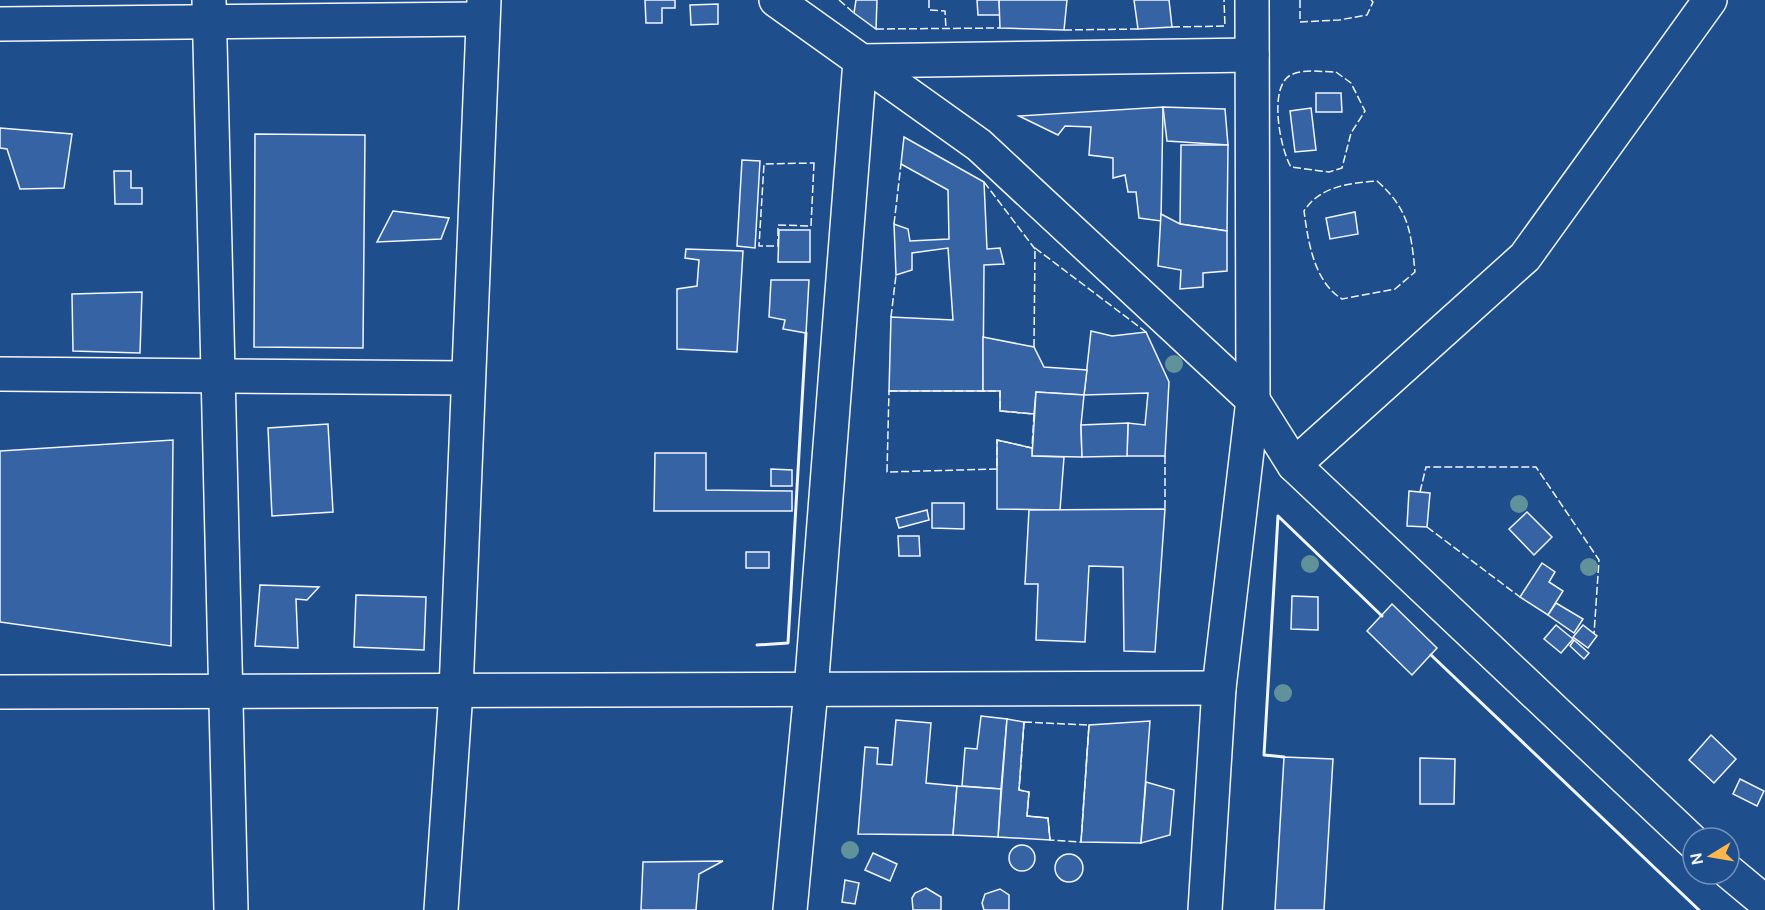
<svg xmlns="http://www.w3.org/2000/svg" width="1765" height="910" font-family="'DM Sans',sans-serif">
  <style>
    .building { fill: #3563a3; stroke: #f2f6ff; stroke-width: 1.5 }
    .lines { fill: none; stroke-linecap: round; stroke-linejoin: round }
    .minor-casing { stroke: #f2f6ff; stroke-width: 36 }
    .primary-casing { stroke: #f2f6ff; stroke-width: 36 }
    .minor { stroke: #1f4e8c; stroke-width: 33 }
    .primary { stroke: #1f4e8c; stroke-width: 33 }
    .fence { stroke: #f2f6ff; stroke-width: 1.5; stroke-dasharray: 8 3; stroke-linecap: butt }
    .wall { stroke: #f2f6ff; stroke-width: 3 }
    .tree { fill: #61919a }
  </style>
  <rect width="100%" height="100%" fill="#1f4e8c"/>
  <g class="building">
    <polygon points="645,0 675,0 675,8 662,8 662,23 646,23"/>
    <polygon points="856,0 877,0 876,29 854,13"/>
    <polygon points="977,0 999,0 1000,15 978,15"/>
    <polygon points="999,0 1067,0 1064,30 1000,28"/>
    <polygon points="1134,0 1169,0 1172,27 1138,29"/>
    <polygon points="718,4 718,24 691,25 690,5"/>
    <polygon points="1316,93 1341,93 1342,112 1316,112"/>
    <polygon points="1163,107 1161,221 1139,218 1136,192 1128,192 1125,175 1113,178 1113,158 1089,155 1091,127 1065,126 1058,135 1019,116"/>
    <polygon points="1163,107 1225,109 1228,145 1167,141"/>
    <polygon points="1311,108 1316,150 1295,152 1290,111"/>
    <polygon points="0,128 72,134 64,188 20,189 7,149 0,148"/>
    <polygon points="255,134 365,135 363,348 254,347"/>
    <polygon points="904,137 984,182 987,249 1000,248 1004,264 984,265 983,391 889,391 891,317 953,320 948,248 912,253 912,270 896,275 894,224 908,229 910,241 949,239 948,190 901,164"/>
    <polygon points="1181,145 1228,145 1227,231 1180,224"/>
    <polygon points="742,160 760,161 755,248 737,246"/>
    <polygon points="114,171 131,171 131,188 142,188 142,204 115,204"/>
    <polygon points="393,211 449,218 441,239 377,242"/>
    <polygon points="1355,212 1358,234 1330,239 1326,218"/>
    <polygon points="1161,214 1180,224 1227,231 1227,271 1203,273 1203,287 1180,289 1181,270 1158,266"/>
    <polygon points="779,230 810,230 810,262 778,262"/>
    <polygon points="686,249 743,251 737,352 677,349 677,289 697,286 699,260 685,258"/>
    <polygon points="771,280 809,280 806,333 783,329 785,320 769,317"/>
    <polygon points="142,292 140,353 73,351 72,294"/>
    <polygon points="1091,331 1112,336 1146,332 1169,382 1165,456 1127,456 1128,423 1145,425 1148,393 1084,395"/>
    <polygon points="983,337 1034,347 1044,367 1087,370 1084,395 1036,392 1034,414 1000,411 1000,391 983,391"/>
    <polygon points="1036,392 1084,395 1081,425 1082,457 1032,456"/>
    <polygon points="1128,423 1127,456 1082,457 1081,425"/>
    <polygon points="328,424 333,512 272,516 268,428"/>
    <polygon points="173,440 171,646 0,622 0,451"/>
    <polygon points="997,440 1032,448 1032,456 1064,457 1060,510 997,509"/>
    <polygon points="655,453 706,453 706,490 792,491 792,511 654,511"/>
    <polygon points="771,469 792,470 792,486 771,486"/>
    <polygon points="1409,491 1430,493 1427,527 1407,526"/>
    <polygon points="932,503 964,503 964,529 932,528"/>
    <polygon points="1165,509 1155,652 1124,651 1123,567 1089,566 1085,642 1036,640 1038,584 1025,584 1029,510"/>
    <polygon points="927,510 929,520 899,528 896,518"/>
    <polygon points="1527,512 1552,537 1534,555 1509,529"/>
    <polygon points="898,536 919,536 920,556 899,556"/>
    <rect x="746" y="552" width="23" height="16"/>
    <polygon points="1542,563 1555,572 1549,582 1563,591 1548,615 1520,597"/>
    <polygon points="260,585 319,587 307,600 296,599 298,648 255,646"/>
    <polygon points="356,595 426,597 424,650 354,647"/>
    <polygon points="1292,596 1318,597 1318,630 1291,629"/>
    <polygon points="1556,603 1583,619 1574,633 1548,615"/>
    <polygon points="1392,604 1437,648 1412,675 1367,631"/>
    <polygon points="1556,625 1573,639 1561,653 1544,639"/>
    <polygon points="1583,625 1597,636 1588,648 1573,637"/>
    <polygon points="1574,640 1589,653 1584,659 1570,646"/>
    <polygon points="981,716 1007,719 1001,789 962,786 965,748 977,749"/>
    <polygon points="1007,719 1024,722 1019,790 1029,792 1027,816 1048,818 1050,840 998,837"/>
    <polygon points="896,720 931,723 926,783 957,786 953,835 858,834 865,747 878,748 877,764 892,765"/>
    <polygon points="1150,721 1141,843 1081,842 1089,725"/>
    <polygon points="1711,735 1736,759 1714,783 1689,760"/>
    <polygon points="1284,757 1333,759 1324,910 1275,910"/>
    <polygon points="1420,758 1455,759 1454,804 1420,804"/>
    <polygon points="1740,779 1764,791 1757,806 1733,794"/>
    <polygon points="1146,782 1174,790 1170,835 1141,843"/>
    <polygon points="957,786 1001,789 998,837 953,835"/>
    <circle cx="1022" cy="858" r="13"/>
    <polygon points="873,853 897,864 890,881 865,870"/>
    <circle cx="1069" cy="868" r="14"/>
    <polygon points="723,861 699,874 696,910 641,910 643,862"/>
    <polygon points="845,880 859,883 855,904 842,902"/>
    <polygon points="926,888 941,897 941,910 913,910 912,898 915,893"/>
    <polygon points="1000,889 1009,895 1009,910 984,910 982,903 985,894"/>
  </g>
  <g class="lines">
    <g class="minor-casing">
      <g id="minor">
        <polyline points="209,0 231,910"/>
        <polyline points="0,24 482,19"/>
        <polyline points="0,374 468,378"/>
        <polyline points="1294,465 1525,257 1710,0"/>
        <polyline points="0,692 1219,688"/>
        <polyline points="441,910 456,691 484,0"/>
        <polyline points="790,910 811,690 860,61 1252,55"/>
        <polyline points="1205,910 1219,688 1253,400 1252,0"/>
      </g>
    </g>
    <g class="primary-casing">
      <g id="primary">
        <polyline points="776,0 979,145 1253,400 1294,465 1693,842"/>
        <polyline points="1729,872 1765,902"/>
      </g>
    </g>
    <use href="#minor" class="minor"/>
    <use href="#primary" class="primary"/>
    <g class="fence">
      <polyline points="839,0 854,13"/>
      <polyline points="929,0 929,10 945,11 946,29"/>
      <polyline points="1300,0 1300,22 1339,20 1367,15 1373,2 1371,0"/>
      <polyline points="1172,27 1225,26 1224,0"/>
      <polyline points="876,29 1000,28"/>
      <polyline points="1064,30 1138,29"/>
      <path d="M1336 72 1351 83 1365 111 1351 133 1342 168 1329 172 1291 167C1280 149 1267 83 1293 74 1306 69 1323 72 1336 72Z"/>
      <polygon points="814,163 811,226 778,225 778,246 759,246 764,164"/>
      <path d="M1377 181C1409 209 1411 232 1415 272L1395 289 1342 299C1314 282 1308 241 1304 211 1320 186 1350 183 1377 181Z"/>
      <polyline points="984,182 1035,249"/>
      <polyline points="894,224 901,164"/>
      <polyline points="891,317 896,275"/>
      <polyline points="1034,347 1035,248 1146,332"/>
      <polygon points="889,391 1000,391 1000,411 1034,414 1032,448 997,440 997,469 887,472"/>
      <polyline points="1165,456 1165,509"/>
      <polyline points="1420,492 1426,467 1536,467 1599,560 1594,634"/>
      <polyline points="1427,527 1520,597"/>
      <polygon points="1024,722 1089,725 1081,842 1050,840 1048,818 1027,816 1029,792 1019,790"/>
    </g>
    <g class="wall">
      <polyline points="757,645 788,643 806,333"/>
      <polyline points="1431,655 1699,910"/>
      <polyline points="1284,757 1264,755 1278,516 1382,616"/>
    </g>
  </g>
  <g class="tree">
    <circle cx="1174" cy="364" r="9"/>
    <circle cx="1519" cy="504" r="9"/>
    <circle cx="1310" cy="564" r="9"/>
    <circle cx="1589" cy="567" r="9"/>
    <circle cx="1283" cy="693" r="9"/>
    <circle cx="850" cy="850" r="9"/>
  </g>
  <g transform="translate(1711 856) rotate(259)"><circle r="28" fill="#1f4e8c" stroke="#7391ba" stroke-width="1.5"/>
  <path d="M0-4.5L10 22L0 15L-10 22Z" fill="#ffb74d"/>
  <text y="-9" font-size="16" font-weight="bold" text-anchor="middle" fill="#f2f6ff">N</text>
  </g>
</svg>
